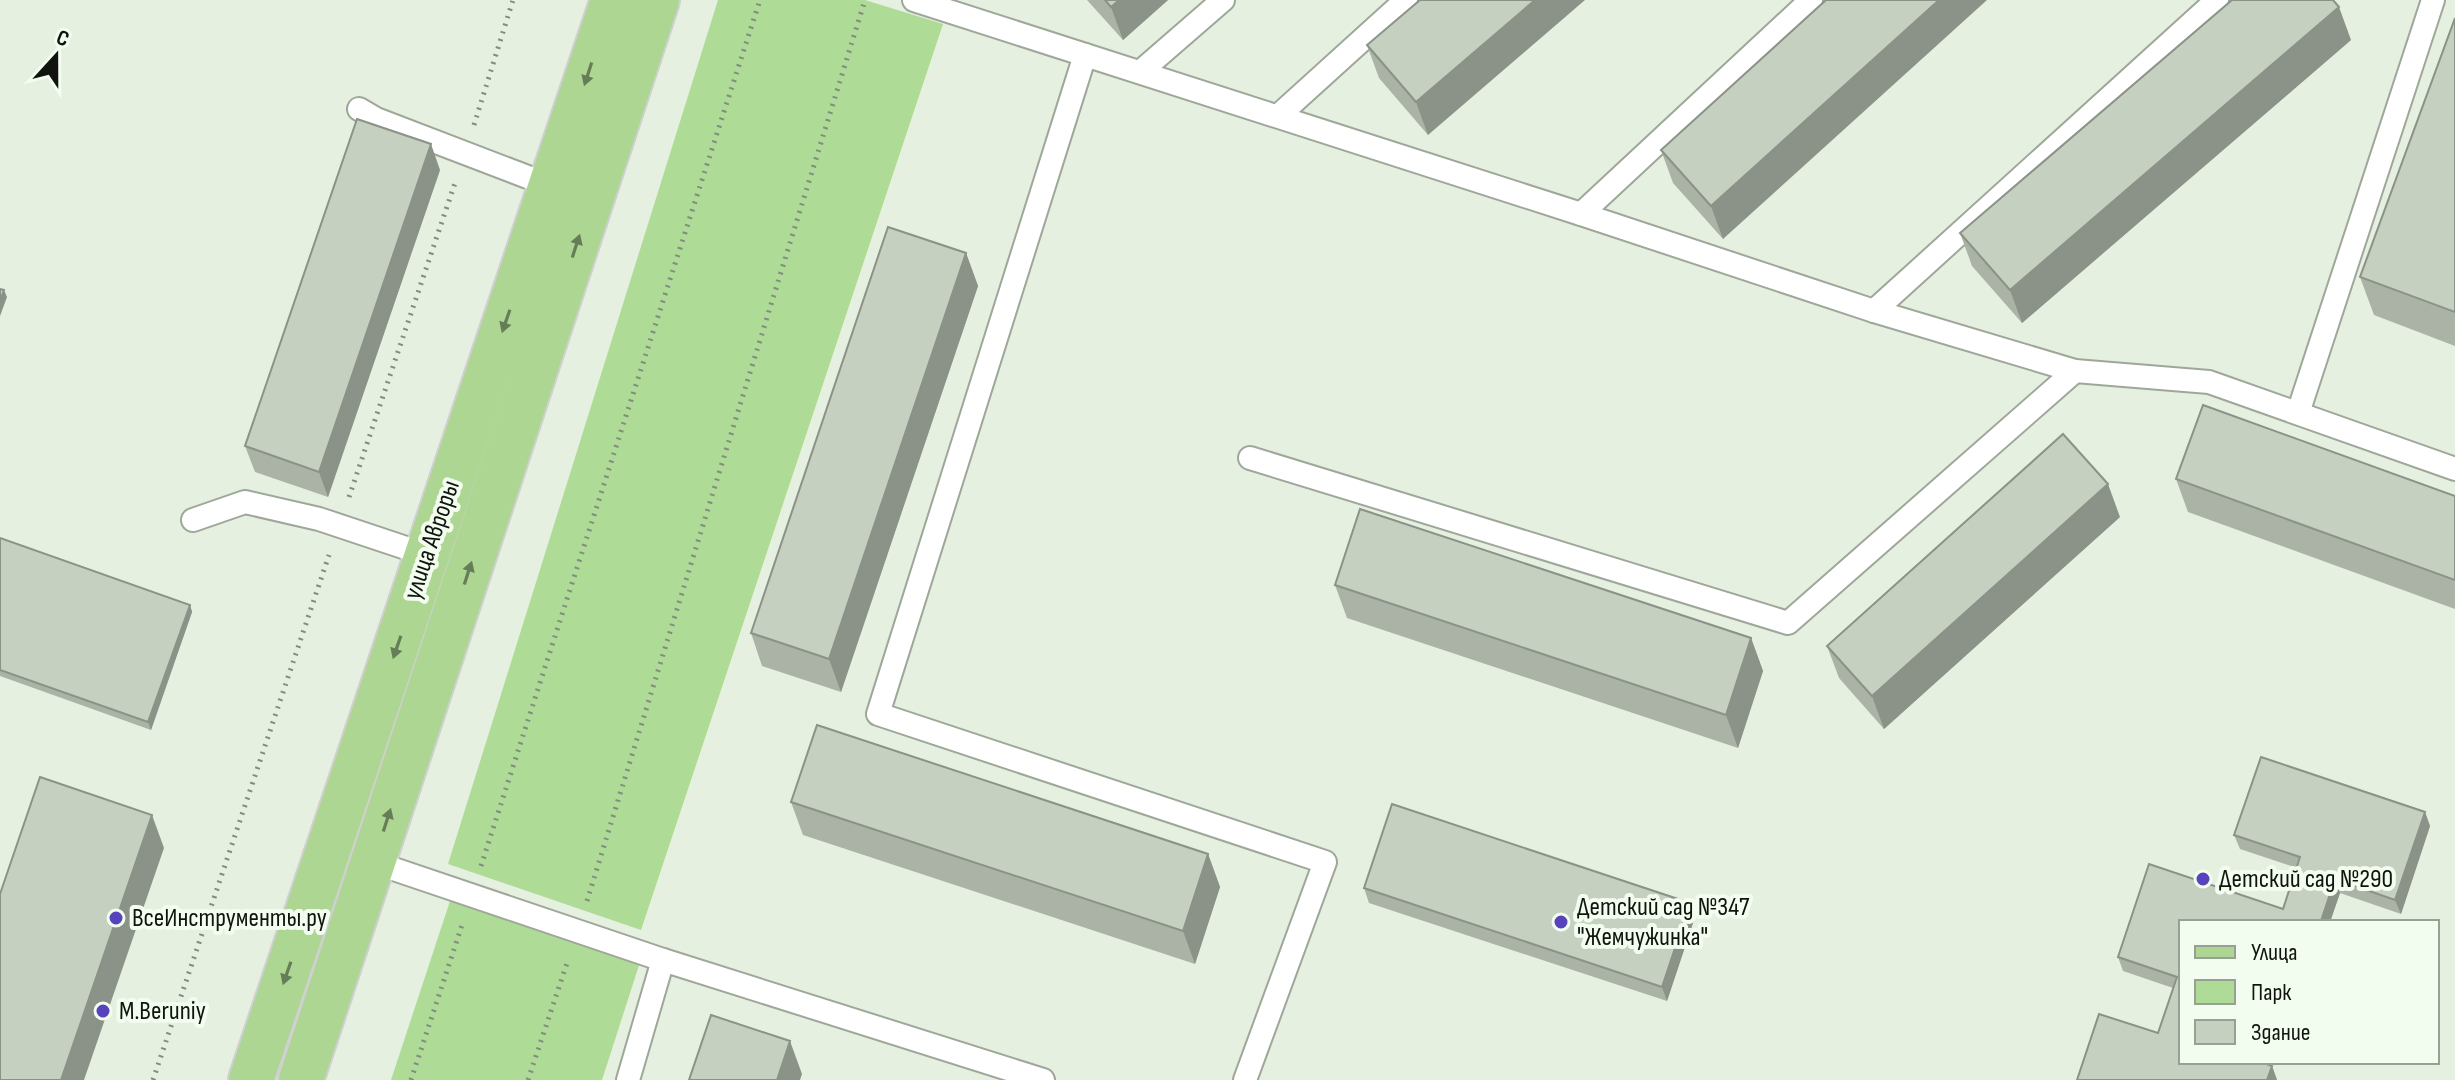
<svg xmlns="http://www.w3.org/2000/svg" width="2455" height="1080" font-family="'Sofia Sans Condensed',sans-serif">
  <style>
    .green { fill: #aedb95 }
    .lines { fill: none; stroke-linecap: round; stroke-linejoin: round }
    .service-casing { stroke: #9ea799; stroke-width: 26 }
    .primary-casing { stroke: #cfd0cf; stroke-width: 48 }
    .path { stroke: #848b81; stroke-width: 5; stroke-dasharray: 2 6; stroke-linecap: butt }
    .service { stroke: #fff; stroke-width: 22 }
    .primary { stroke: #add692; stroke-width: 44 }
    .wall { fill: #aab3a6 }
    .shaded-wall { fill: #8b9287 }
    .building { fill: #c6d0c1; stroke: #8b9287; stroke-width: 2 }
    .oneway { fill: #667e57 }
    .poi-dot { fill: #5743bb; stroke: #f3fdef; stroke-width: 3 }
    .labels { text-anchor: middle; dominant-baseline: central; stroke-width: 8; stroke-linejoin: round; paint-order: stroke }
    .street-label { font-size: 26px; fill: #10130e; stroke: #f3fdef }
    .poi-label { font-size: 26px; fill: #10130e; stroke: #f3fdef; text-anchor: start }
  </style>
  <rect width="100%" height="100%" fill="#e6f0e1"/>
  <g class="green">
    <polygon points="718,0 865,0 943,24 641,930 448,864"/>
    <polygon points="452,895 641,959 602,1080 391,1080"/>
  </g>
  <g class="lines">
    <g class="service-casing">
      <g id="service">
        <polyline points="914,0 1581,214 1874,311 2075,371 2209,382 2455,469"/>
        <polyline points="1085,55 878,714 1325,862 1245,1080"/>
        <polyline points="1140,72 1223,0"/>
        <polyline points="359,109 376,119 551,186"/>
        <polyline points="1278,116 1406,0"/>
        <polyline points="1581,214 1811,0"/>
        <polyline points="1874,311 2217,0"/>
        <polyline points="2298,413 2433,0"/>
        <polyline points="1250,458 1788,623 2075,371"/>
        <polyline points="193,520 245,502 319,519 427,555"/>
        <polyline points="373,862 663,960"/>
        <polyline points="628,1080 663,960 1043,1080"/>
      </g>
    </g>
    <g class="primary-casing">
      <g id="primary">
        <polyline points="251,1080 613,0"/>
        <polyline points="301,1080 657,0"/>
      </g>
    </g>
    <g class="path">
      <polyline points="474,125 513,0"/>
      <polyline points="349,497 456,180"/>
      <polyline points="481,866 760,0"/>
      <polyline points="587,901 865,0"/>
      <polyline points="153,1080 329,555"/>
      <polyline points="411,1080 462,925"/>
      <polyline points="528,1080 568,960"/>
    </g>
    <use href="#service" class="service"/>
    <use href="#primary" class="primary"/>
  </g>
  <g class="wall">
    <polygon points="1087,0 1168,0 1123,40"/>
    <polygon points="1420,0 1428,135 1379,78 1367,45"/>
    <polygon points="1826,0 1723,239 1673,183 1661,150"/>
    <polygon points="2455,18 2455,346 2374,315 2360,277"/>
    <polygon points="2351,40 2022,323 1972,266 1960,233"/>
    <polygon points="440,170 328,497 255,472 245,446"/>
    <polygon points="966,253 978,286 841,692 762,666 751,633"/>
    <polygon points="2176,479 2455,496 2455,609 2188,512"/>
    <polygon points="2120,517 1884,729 1839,678 1827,646"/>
    <polygon points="0,538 190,605 192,612 151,730 0,676"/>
    <polygon points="1335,585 1751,638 1763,671 1738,748 1347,618"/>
    <polygon points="2261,757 2425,812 2430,826 2401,914 2340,893 2330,922 2181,922 2181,1062 2261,1062 2272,1066 2277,1080 2077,1080 2099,1014 2158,1033 2173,988 2123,971 2118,957 2149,864 2283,909 2297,868 2240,849 2234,835"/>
    <polygon points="791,802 1208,854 1220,887 1195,964 803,835"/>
    <polygon points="1364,888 1695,917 1667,1001 1369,903"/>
  </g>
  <g class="shaded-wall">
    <polygon points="1119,0 1168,0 1123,40 1111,7"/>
    <polygon points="1535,0 1585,0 1428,135 1416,102"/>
    <polygon points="1939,0 1987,0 1723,239 1711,206"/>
    <polygon points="2339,7 2351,40 2022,323 2010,290"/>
    <polygon points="431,144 440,170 328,497 319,472"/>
    <polygon points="966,253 978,286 841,692 829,659"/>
    <polygon points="4,290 7,297 0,316 0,301"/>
    <polygon points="2108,484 2120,517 1884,729 1872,696"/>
    <polygon points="190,605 192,612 151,730 148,722"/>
    <polygon points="1751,638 1763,671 1738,748 1726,715"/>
    <polygon points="2425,812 2430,826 2401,914 2395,900"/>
    <polygon points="152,815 164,848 84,1080 61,1080"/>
    <polygon points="1208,854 1220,887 1195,964 1183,931"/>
    <polygon points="2335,879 2340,893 2330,922 2321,922"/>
    <polygon points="1690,903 1695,917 1667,1001 1662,987"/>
    <polygon points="790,1041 802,1074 800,1080 777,1080"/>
    <polygon points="2272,1066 2277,1080 2267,1080"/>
  </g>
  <g class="building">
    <polygon points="1105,0 1119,0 1111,7"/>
    <polygon points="1420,0 1535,0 1416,102 1367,45"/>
    <polygon points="1826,0 1939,0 1711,206 1661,150"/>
    <polygon points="2232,0 2333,0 2339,7 2010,290 1960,233"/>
    <polygon points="2455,18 2455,312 2360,277"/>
    <polygon points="357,119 431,144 319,472 245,446"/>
    <polygon points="888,227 966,253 829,659 751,633"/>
    <polygon points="0,289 4,290 0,301"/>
    <polygon points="2203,405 2455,496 2455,580 2176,479"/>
    <polygon points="2063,434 2108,484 1872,696 1827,646"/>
    <polygon points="1360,509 1751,638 1726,715 1335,585"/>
    <polygon points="0,538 190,605 148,722 0,670"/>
    <polygon points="817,725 1208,854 1183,931 791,802"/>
    <polygon points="2261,757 2425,812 2395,900 2335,879 2321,921 2323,922 2181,922 2181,1062 2261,1062 2272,1066 2267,1080 2077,1080 2099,1014 2158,1033 2177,977 2118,957 2149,864 2283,909 2300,857 2234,835"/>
    <polygon points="40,777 152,815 61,1080 0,1080 0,894"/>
    <polygon points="1392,804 1690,903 1662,987 1364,888"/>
    <polygon points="711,1015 790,1041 777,1080 689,1080"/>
  </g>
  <defs><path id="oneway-solid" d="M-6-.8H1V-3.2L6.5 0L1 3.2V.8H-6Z" transform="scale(2)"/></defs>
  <g class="oneway">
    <use href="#oneway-solid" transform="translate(588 74) rotate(108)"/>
    <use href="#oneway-solid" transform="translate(576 246) rotate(-72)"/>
    <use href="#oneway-solid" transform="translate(506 321) rotate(109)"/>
    <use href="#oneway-solid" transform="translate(468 573) rotate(-72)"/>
    <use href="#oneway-solid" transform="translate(397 647) rotate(109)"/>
    <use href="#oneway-solid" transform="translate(387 820) rotate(-72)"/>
    <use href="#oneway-solid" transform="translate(287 973) rotate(109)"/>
  </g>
  <g class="poi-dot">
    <circle cx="2203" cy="879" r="8"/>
    <circle cx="116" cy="918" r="8"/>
    <circle cx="1561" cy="922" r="8"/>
    <circle cx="103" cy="1011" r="8"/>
  </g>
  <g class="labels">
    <g class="street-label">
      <text transform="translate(432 540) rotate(-71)">улица Авроры</text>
    </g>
    <g class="poi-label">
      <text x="2219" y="879">Детский сад №290</text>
      <text x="1577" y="907">Детский сад №347<tspan x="1577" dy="30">"Жемчужинка"</tspan></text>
      <text x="132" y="918">ВсеИнструменты.ру</text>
      <text x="119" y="1011">M.Beruniy</text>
    </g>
  </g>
  <rect x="2179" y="920" width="260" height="144" fill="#f3fdef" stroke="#989f95" stroke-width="2"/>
  <rect x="2195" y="946" width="40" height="12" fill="#add692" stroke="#989f95" stroke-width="2"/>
  <text x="2251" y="960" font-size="24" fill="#10130e">Улица</text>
  <rect x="2195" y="980" width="40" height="24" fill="#aedb95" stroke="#989f95" stroke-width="2"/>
  <text x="2251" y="1000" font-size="24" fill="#10130e">Парк</text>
  <rect x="2195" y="1020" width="40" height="24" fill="#c6d0c1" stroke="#989f95" stroke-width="2"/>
  <text x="2251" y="1040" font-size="24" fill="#10130e">Здание</text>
  <g transform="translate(56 56) rotate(21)" stroke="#f3fdef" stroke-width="6" paint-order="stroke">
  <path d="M0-6L14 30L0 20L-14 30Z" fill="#10130e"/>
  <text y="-12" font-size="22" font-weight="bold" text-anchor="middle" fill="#10130e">С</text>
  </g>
</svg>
